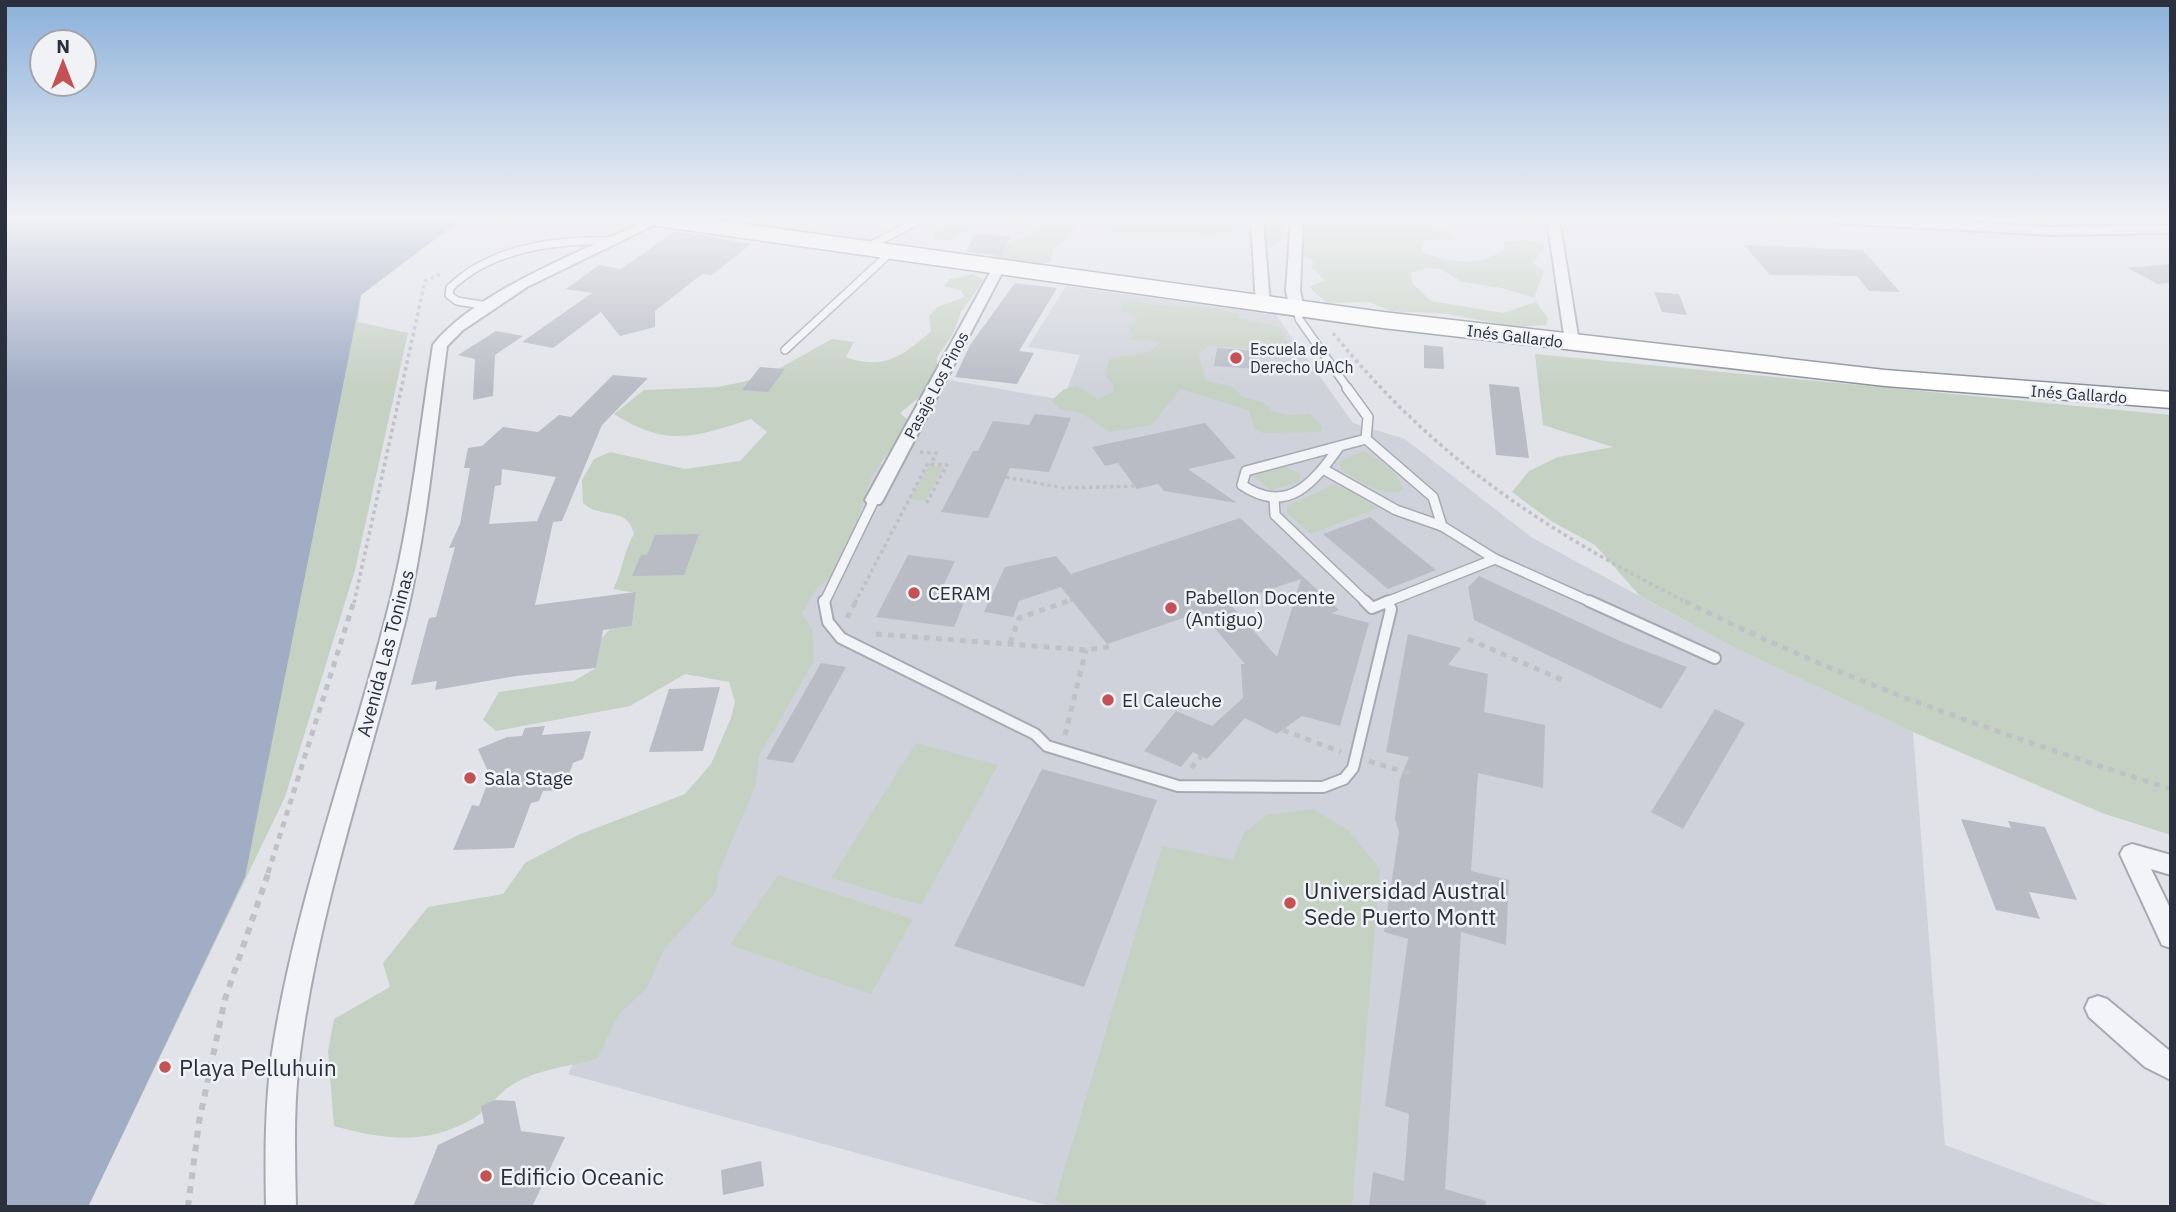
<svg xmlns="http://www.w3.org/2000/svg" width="2176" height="1212" font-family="'IBM Plex Sans',sans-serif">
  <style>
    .built { fill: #cfd2da }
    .green { fill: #c5d1c3 }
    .water { fill: #a0adc5 }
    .building { fill: #b9bcc5; fill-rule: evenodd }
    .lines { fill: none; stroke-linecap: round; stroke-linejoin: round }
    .lane-far2-casing { stroke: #a7aab2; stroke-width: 10 }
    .lane-far1-casing { stroke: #a7aab2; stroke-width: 12 }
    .lane-casing { stroke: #a7aab2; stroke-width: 14 }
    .street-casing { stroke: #a7aab2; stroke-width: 4 }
    .highway-casing { stroke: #8a8f9d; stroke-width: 3 }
    .path-far2 { stroke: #bfc1c7; stroke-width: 3.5; stroke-dasharray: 3.5 3.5; stroke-linecap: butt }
    .path-far1 { stroke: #bfc1c7; stroke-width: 5; stroke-dasharray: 6 6; stroke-linecap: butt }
    .path { stroke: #bfc1c7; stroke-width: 6; stroke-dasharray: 7 7; stroke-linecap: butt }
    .lane-far2 { stroke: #f3f4f7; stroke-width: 7 }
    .lane-far1 { stroke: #f3f4f7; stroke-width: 9 }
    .lane { stroke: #f3f4f7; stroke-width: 10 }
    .street { fill: #f3f4f7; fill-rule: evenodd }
    .highway { fill: #fff; fill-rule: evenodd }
    .poi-dot { fill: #c15256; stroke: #f0f2f6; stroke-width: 2.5 }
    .labels { text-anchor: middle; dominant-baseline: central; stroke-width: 5; stroke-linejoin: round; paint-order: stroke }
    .far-street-label { font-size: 16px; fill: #2b303e; stroke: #f0f2f6 }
    .far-poi-label { font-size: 16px; fill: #2b303e; stroke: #f0f2f6; text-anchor: start }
    .poi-label { font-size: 19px; fill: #2b303e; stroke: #f0f2f6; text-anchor: start }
    .street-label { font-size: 19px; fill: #2b303e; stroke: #f0f2f6 }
    .near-poi-label { font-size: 23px; fill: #2b303e; stroke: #f0f2f6; text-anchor: start }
  </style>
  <rect width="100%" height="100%" fill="#e1e3e8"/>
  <polygon class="built" points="1066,286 1276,315 1353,423 1405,439 1531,537 1733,647 1913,732 1945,1145 2112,1207 1054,1207 568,1074 872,463 902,466 949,380 1063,400 1080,355 1028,347"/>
  <g class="green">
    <polygon points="462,219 361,295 358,322 408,333 355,570 285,797 88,1207 5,1207 277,355"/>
    <path d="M994 219H1083C1072 228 1065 243 1053 249L1051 261 1037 266 994 258 992 252C1006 238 1030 241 1043 223L1038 220 962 232 950 240 933 239V232L945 226Z"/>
    <path d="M1092 219H1284C1283 233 1284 244 1268 248L1251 239 1243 230 1219 234 1111 233 1091 224Z"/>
    <path d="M1366 219H1399L1424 227 1443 228 1452 239 1424 240 1421 252C1449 261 1479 269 1504 249V242L1527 240 1546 245 1533 263 1544 271 1534 298 1502 288 1462 282 1440 269 1427 268 1411 273 1412 283 1431 301 1503 313 1536 302 1548 318 1546 325 1514 327 1448 314 1390 311 1369 302 1327 303 1309 287 1325 280 1312 268 1313 260 1301 254 1306 225 1339 221 1355 228 1363 227 1361 222Z"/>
    <path d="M973 274 984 280 961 312 953 334 937 357V374L928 390 900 413 910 422 872 476 854 529 831 577 816 589 802 613 812 630 814 661 759 756 755 787 719 871 716 892 664 949 647 988 619 1014 597 1059C569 1066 534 1070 510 1086 496 1096 485 1113 469 1121 421 1146 384 1139 334 1126L328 1051 334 1019 390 987 383 963 428 907 503 894 525 863 578 835 685 794 711 764 731 718 735 701 729 682 685 674 630 706 496 731 483 720 499 692 574 681 596 668 601 639 610 629 632 626 636 593 613 589C623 571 623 552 634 534 628 506 600 519 583 503L582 480 594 459 610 452 685 469 740 461 767 432 751 419C695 437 668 448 614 414L644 390 718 387 762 378 832 339 854 342 846 357C883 371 903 356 931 331L929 316 937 307 965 297 961 291 944 286 950 279Z"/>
    <polygon points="1129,300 1163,306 1217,308 1239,314 1239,318 1279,327 1295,355 1277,359 1272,350 1208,346 1199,354 1205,380 1232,387 1243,397 1264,403 1274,412 1287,415 1310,414 1323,427 1320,432 1263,433 1254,429 1249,410 1180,389 1152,425 1110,432 1081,413 1060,409 1051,401 1063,390 1076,386 1098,399 1114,391 1113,384 1106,376 1109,359 1149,352 1158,345 1155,341 1129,339 1133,335 1129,327 1138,316 1118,310 1122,308 1120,302"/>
    <polygon points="1535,354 2171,415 2171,835 2102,813 1913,732 1733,647 1640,596 1595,545 1551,521 1512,492 1529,471 1558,457 1613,447 1543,425"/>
    <path d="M1362 451C1375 455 1401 475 1403 490 1384 499 1358 479 1341 470L1340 462Z"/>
    <polygon points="930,465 944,467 925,501 910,499"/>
    <polygon points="1286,467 1301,474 1299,482 1270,490 1255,478 1255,475"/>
    <polygon points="1333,485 1346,489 1378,508 1311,534 1287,513 1287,506"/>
    <polygon points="916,743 998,765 921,905 831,878"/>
    <polygon points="1313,809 1348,830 1380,869 1352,1207 1070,1207 1055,1200 1162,846 1233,860 1244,833 1267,815"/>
    <polygon points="778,875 913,919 871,994 730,945"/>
  </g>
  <polygon class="water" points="5,219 462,219 361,295 245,877 88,1207 5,1207"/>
  <g class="building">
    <polygon points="675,231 751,244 712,275 702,274 655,311 655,327 620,336 601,312 553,348 522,342 592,293 566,289 599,265 621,269"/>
    <polygon points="975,234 1010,236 1001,256 966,252"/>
    <polygon points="1744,245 1863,250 1900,292 1869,291 1857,276 1770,275"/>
    <polygon points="2171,264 2171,283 2158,284 2127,268"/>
    <polygon points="1015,283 1057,288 1019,351 1034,353 1017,384 955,377 970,345"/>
    <polygon points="1654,292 1679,294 1687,315 1662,312"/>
    <polygon points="496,331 523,336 495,355 493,396 473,400 475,359 458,355"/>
    <polygon points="1424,345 1443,347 1444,369 1424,368"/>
    <polygon points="1217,348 1258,351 1257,369 1214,366"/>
    <polygon points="760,367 785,369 768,392 742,390"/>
    <path d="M613 375 648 378 602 425 562 521 553 522 535 605 636 592 632 626 603 630 596 668 516 676 435 690 437 681 411 685 429 618 436 617 455 547 449 548 460 524 470 468H464L468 448 482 446 503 427 538 432 559 415 571 417ZM502 469 556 477 537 521 489 524 495 486 501 485Z"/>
    <polygon points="1489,384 1519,387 1529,458 1496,455"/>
    <polygon points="1035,414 1071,418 1049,472 1010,468 988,518 941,512 973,451 978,451 993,421 1029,425"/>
    <polygon points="1205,423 1236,458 1188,469 1237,503 1164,491 1158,484 1137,489 1118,463 1105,466 1092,447"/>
    <polygon points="1370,517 1436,570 1388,589 1323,534"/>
    <path d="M1240 518 1339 610 1331 613 1369 623 1340 726 1302 716 1277 734 1245 718 1207 759 1193 752 1181 767 1144 751 1176 711 1212 726 1243 698 1241 664H1245L1201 612 1107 644 1061 587 1019 601 1013 617 984 612 1005 567 1056 556 1071 574ZM1301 579 1277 657 1229 603Z"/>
    <polygon points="699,534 684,575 632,576 641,555 647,555 655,535"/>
    <polygon points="908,555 955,561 938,597 965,600 954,627 876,617"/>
    <polygon points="1479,576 1622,642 1687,667 1661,709 1474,620 1468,587"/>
    <polygon points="1408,634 1461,648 1448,665 1488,674 1484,712 1545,725 1543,788 1478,773 1471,871 1509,880 1506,945 1461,932 1445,1189 1486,1201 1485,1207 1369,1207 1373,1172 1404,1181 1409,1114 1385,1106 1408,939 1384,932 1399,832 1395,819 1400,779 1409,757 1386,752"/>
    <polygon points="821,663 846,667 793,763 766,759"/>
    <polygon points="720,687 703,751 649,752 669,689"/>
    <polygon points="1715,709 1745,723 1683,829 1651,812"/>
    <polygon points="545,726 542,735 591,731 583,759 573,763 563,790 543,791 539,801 531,803 514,848 453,850 472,805 479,806 490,776 478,749 507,737 522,736 525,728"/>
    <polygon points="1042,769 1157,800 1084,987 954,946"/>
    <polygon points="1961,819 2011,828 2008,821 2045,827 2077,900 2029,892 2040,919 1996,910"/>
    <polygon points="495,1100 515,1101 521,1131 565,1137 532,1207 413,1207 438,1145 484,1123 481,1106"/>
    <polygon points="761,1161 764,1186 723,1195 721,1170"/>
  </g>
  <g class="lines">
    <g class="lane-far2-casing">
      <g id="lane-far2">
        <polyline points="866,248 921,219"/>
        <path d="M488 306 457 301 449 295 450 288C491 247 560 239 614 241"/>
        <polyline points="1297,309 1299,319 1349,390"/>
        <polyline points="785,350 889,254"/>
      </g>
    </g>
    <g class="lane-far1-casing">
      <g id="lane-far1">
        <polyline points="1366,439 1433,497 1442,526"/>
        <path d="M1339 447C1314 482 1288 516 1242 485L1246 471 1366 439 1368 417 1347 388"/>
        <polyline points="1323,469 1396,510 1442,526 1495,559 1593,603"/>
        <polyline points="1274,498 1275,515 1367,603"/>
        <polyline points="824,603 874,500"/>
        <polyline points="1384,603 1495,559"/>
      </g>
    </g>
    <g class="lane-casing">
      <g id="lane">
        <polyline points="824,601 828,622 841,638 1035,734 1047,746 1178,786 1323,787 1344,779 1353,768 1391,609 1387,602"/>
        <polyline points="1365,601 1372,608 1389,601"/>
        <polyline points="1589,601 1715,658"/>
      </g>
    </g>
    <g class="street-casing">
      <g id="street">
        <path d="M650 219 664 220 527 287 463 330 447 346C435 437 427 529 406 618 370 763 319 905 300 1054 293 1105 295 1156 296 1207H266C265 1155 265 1104 272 1053 295 904 348 763 386 617 410 528 419 436 433 345 475 291 587 249 650 219Z"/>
        <polygon points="1251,219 1263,219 1270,305 1263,309 1256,305"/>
        <polygon points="1291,219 1303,219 1300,291 1304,309 1297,313 1290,309 1286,291"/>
        <polygon points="1547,219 1559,219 1579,342 1572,346 1565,342"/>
        <polygon points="1828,219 1906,219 2050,227 2171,225 2171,233 2050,235 1834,223"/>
        <polygon points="998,265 1004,269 883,500 880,504 868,504 865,500 992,269"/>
        <polygon points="2132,844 2171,855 2171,875 2151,869 2171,910 2171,948 2162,945 2120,854 2124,847"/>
        <polygon points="2098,996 2107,999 2171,1052 2171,1080 2145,1067 2089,1017 2085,1008 2089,999"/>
      </g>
    </g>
    <g class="highway-casing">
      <polygon id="highway" points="646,219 707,219 1383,312 1885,370 2171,392 2171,408 1885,386 1383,328 657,226"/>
    </g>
    <g class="path-far2">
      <polyline points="534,229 555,219"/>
      <path d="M1333 333C1437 461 1543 529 1688 603"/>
      <polyline points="920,452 936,453 931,464 947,465 925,506"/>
      <polyline points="1006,477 1063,488 1135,486"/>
      <polyline points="354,603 425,281 440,274"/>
      <polyline points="855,603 928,463 931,464"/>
      <polyline points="1063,603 1072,600"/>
    </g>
    <g class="path-far1">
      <path d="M1685 601C1840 680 2006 736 2171 789"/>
      <polyline points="847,618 856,601"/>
      <polyline points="876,634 1086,650 1109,647"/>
      <polyline points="1468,639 1567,682"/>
      <polyline points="1010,643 1019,618 1068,601"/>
      <polyline points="1283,730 1341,752"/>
      <polyline points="1065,735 1086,650"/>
      <polyline points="1369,761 1408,773 1408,777"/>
      <polyline points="1191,768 1201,756"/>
      <polyline points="268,873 354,601"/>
    </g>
    <polyline class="path" points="188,1207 199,1122 225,999 269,871"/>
    <use href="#lane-far2" class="lane-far2"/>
    <use href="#lane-far1" class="lane-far1"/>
    <use href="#lane" class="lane"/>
    <use href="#street" class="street"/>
    <use href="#highway" class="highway"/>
  </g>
  <linearGradient id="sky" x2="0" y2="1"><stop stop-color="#8bb1da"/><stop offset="0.56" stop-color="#f2f2f5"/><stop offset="1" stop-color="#f2f2f5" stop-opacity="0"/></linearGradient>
  <rect width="2176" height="389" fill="url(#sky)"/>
  <g class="poi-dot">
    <circle cx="1236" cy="358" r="7"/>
    <circle cx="914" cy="593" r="7"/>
    <circle cx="1171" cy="608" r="7"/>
    <circle cx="1108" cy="700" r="7"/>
    <circle cx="470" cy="778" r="7"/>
    <circle cx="1290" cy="903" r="7"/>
    <circle cx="165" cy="1067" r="7"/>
    <circle cx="486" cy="1176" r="7"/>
  </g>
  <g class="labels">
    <g class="far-street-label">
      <text transform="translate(1515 336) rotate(7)">Inés Gallardo</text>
      <text transform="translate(936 385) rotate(-62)">Pasaje Los Pinos</text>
      <text transform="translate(2079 394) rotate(4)">Inés Gallardo</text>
    </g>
    <g class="far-poi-label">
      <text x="1250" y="349">Escuela de<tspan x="1250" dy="18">Derecho UACh</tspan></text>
    </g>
    <g class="poi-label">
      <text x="928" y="593">CERAM</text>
      <text x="1185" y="597">Pabellon Docente<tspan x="1185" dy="22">(Antiguo)</tspan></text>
      <text x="1122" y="700">El Caleuche</text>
      <text x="484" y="778">Sala Stage</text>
    </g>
    <g class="street-label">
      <text transform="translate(385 653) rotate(-75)">Avenida Las Toninas</text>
    </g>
    <g class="near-poi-label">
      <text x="1304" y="890">Universidad Austral<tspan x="1304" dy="26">Sede Puerto Montt</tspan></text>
      <text x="179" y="1067">Playa Pelluhuin</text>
      <text x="500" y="1176">Edificio Oceanic</text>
    </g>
  </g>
  <rect width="2176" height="1212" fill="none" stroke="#2b303e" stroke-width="14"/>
  <g transform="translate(63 63)"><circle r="33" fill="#f0f2f6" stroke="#a1a4ac" stroke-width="2"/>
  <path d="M0-5L12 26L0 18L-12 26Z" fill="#c15256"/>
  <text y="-10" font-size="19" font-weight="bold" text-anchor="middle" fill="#2b303e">N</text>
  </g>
</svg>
